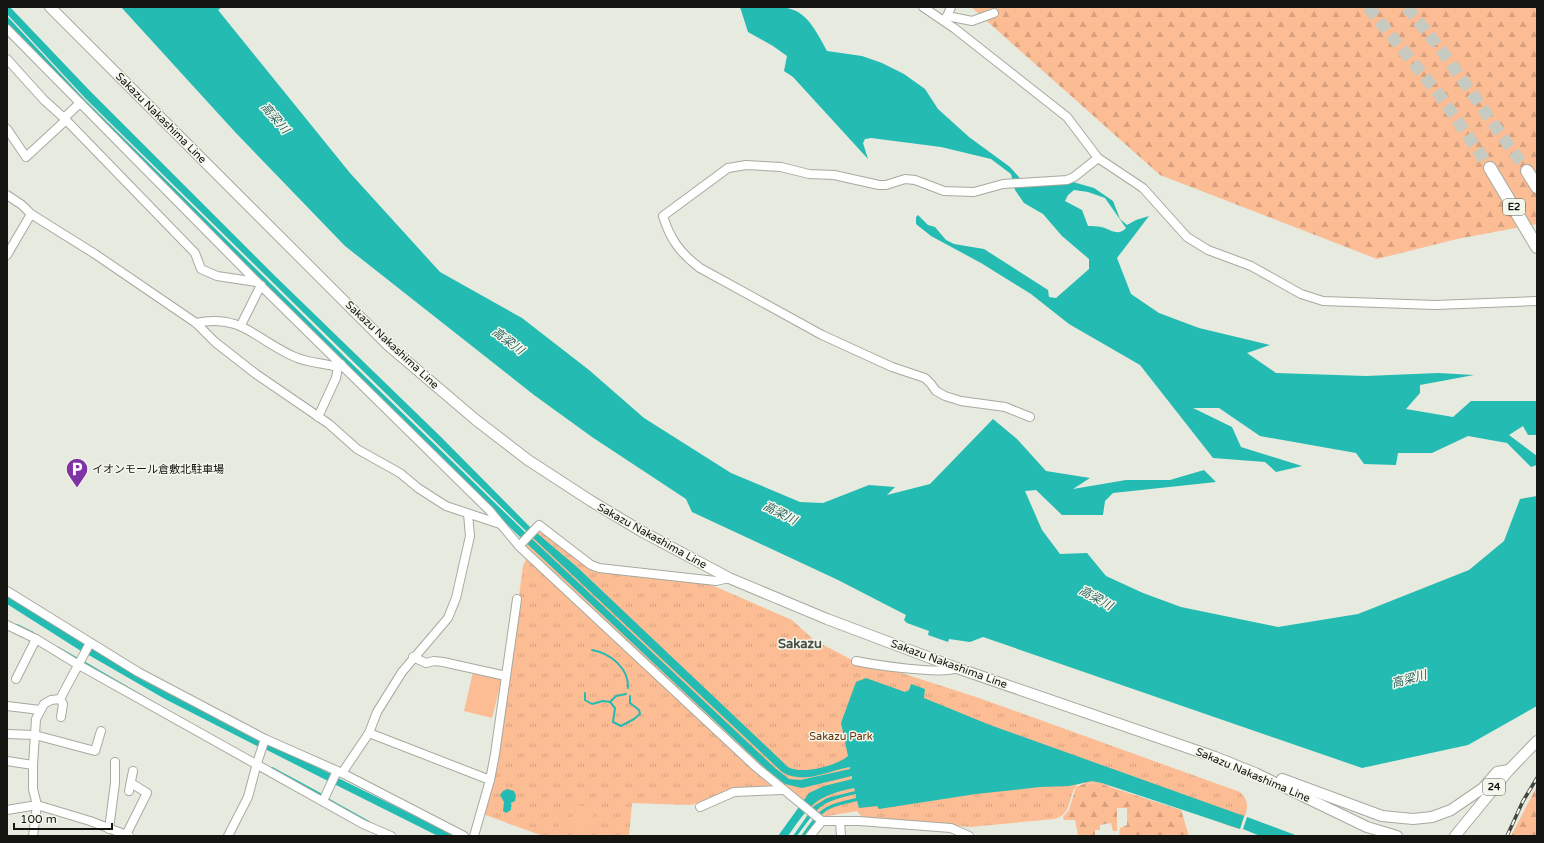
<svg xmlns="http://www.w3.org/2000/svg" width="1544" height="843" font-family="'Varela Round','Noto Sans JP',sans-serif">
  <style>
    .forest { fill: url(#forest-firs) }
    .park { fill: url(#park-tufts) }
    .garden { fill: #fcbc94 }
    .water { fill: #23bbb2; fill-rule: evenodd }
    .lines { fill: none; stroke-linecap: round; stroke-linejoin: round }
    .stream { stroke: #23bbb2; stroke-width: 2 }
    .highway-tunnel { stroke: #c7cac0; stroke-width: 12; stroke-dasharray: 12 6; stroke-linecap: butt }
    .minor-casing { stroke: #a6aa9f; stroke-width: 10 }
    .major-casing { stroke: #a6aa9f; stroke-width: 12 }
    .highway-casing { stroke: #a6aa9f; stroke-width: 14 }
    .minor { stroke: #fff; stroke-width: 8 }
    .major { stroke: #fff; stroke-width: 10 }
    .highway { stroke: #fff; stroke-width: 12 }
    .rail-casing { stroke: #42443e; stroke-width: 3.5 }
    .rail { stroke: #f4f7ec; stroke-width: 2; stroke-dasharray: 6; stroke-linecap: butt }
    .labels { text-anchor: middle; dominant-baseline: central; stroke-width: 3; stroke-linejoin: round; paint-order: stroke }
    .shield { fill: #f4f7ec; stroke: #575953; stroke-width: 1 }
    .shield-label { font-size: 10px; font-weight: bold; fill: #141511 }
    .street-label { font-size: 11px; fill: #141511; stroke: #f4f7ec }
    .poi-label { font-size: 11px; fill: #141511; stroke: #f4f7ec; text-anchor: start }
    .park-label { font-size: 11px; fill: #67330b; stroke: #f4f7ec }
    .water-label { font-size: 12px; font-style: italic; fill: #29615d; stroke: #f4f7ec }
    .quarter-label { font-size: 13px; font-weight: bold; fill: #4a4d44; stroke: #f4f7ec }
  </style>
  <defs>
    <pattern id="forest-firs" width="22" height="20" patternUnits="userSpaceOnUse"><rect width="22" height="20" fill="#fcbc94"/><path d="M5 1l3.5 6h-7zM16 11l3.5 6h-7z" fill="#d7a17f"/></pattern>
    <pattern id="park-tufts" width="24" height="20" patternUnits="userSpaceOnUse"><rect width="24" height="20" fill="#fcbc94"/><path d="M3 7l-1-3M5 7V3M7 7l1-3M15 17l-1-3M17 17v-4M19 17l1-3" fill="none" stroke="#d7a17f"/></pattern>
  </defs>
  <rect width="100%" height="100%" fill="#e7eadf"/>
  <g class="forest">
    <polygon points="971,7 1537,7 1537,224 1457,239 1377,259 1160,175"/>
    <polygon points="1086,783 1101,784 1181,810 1189,836 1119,836 1120,828 1127,825 1127,808 1117,808 1117,831 1113,831 1111,823 1100,825 1100,830 1095,830 1095,836 1078,835 1075,820 1064,820 1063,817 1069,810 1076,787"/>
    <polygon points="1537,786 1537,836 1511,836"/>
  </g>
  <g class="park">
    <path d="M538 528 589 566 707 583 792 620 814 640 854 661 886 668 979 698 1240 792C1253 805 1245 813 1240 829 1209 821 1101 773 1077 785 1067 796 1073 815 1054 819L970 827 863 818 857 811 821 817 783 787 524 548 523 544Z"/>
    <polygon points="527,557 772,787 690,805 632,803 629,836 543,836 483,814 517,611 523,566"/>
  </g>
  <g class="garden">
    <polygon points="473,672 502,678 492,718 464,711"/>
    <polygon points="566,805 570,805 566,836 559,836 557,834 560,809"/>
    <polygon points="576,805 591,807 594,811 591,836 572,836"/>
  </g>
  <g class="water">
    <path d="M7 7H10L90 91 273 274 441 437 531 528 577 567 788 767C802 775 836 766 848 756L841 723 856 682 866 678 905 692 909 690 911 684 925 689 924 698 990 725 1244 816 1240 829 1102 783 1092 781 1069 786 1040 787 976 794 879 809 877 806 859 808 857 801C824 809 825 808 805 836H801C822 807 821 806 856 798V794C818 803 820 805 797 836H793L814 806 827 798 855 791 854 788C815 796 810 805 788 836H778L809 793 824 786 852 779V776L802 788 785 784 766 769 521 538 295 317 7 26V16L85 100 346 358 531 538 775 768 789 779 800 780 850 769V767C827 771 804 785 782 772L532 537 86 99 7 14Z"/>
    <polygon points="121,7 222,7 218,10 350,173 440,272 522,318 589,370 644,418 731,473 800,502 823,503 869,485 895,487 887,495 930,484 993,419 1017,439 1046,471 1090,478 1073,489 1126,480 1170,480 1204,470 1216,482 1113,493 1105,501 1103,515 1062,515 1036,490 1025,491 1042,530 1060,554 1087,553 1106,576 1143,593 1181,607 1278,627 1358,614 1469,570 1504,541 1520,499 1537,496 1537,706 1468,745 1362,768 983,637 970,642 949,639 948,642 928,635 929,631 907,623 904,620 906,615 838,580 692,512 686,499 592,437 534,395 345,246 235,132"/>
    <path d="M740 7C793 7 801 0 827 51L862 56 882 63 904 74 925 89 938 109 969 137 1010 167 1025 184 1055 185 1073 182 1094 188 1113 201 1120 219 1127 225 1136 220 1149 216 1117 258 1131 294 1159 313 1199 328 1270 345 1247 353 1276 373 1366 376 1438 373 1474 375 1420 385V393L1406 409 1453 417 1471 401H1537V435H1528L1523 426 1509 435 1537 456V465L1531 467 1507 443 1468 436 1432 453H1398L1396 465 1364 464 1356 453 1260 436 1219 408H1193L1232 427 1241 447 1302 466 1276 472 1265 462 1213 458 1140 365 1069 324 1031 294 981 263 931 236 916 224V217L918 215 928 225 935 227 946 240 954 244 984 249 1048 290 1049 297 1056 298 1089 269V259L1062 236 1043 214 1024 203 1015 190 1011 174 991 159 941 147 871 138 865 139 863 143 868 159 793 77 784 71 787 56 773 46 748 32ZM1074 190 1088 192 1105 198 1126 228C1118 237 1110 229 1101 227 1097 226 1092 226 1088 226L1082 210 1065 201 1068 195Z"/>
    <polygon points="7,596 84,644 84,646 81,651 7,604"/>
    <polygon points="91,647 143,680 261,739 259,747 165,699 87,654"/>
    <polygon points="268,742 333,775 330,782 263,748"/>
    <polygon points="338,778 456,836 438,836 334,784"/>
    <polygon points="507,789 514,791 516,796 515,801 511,803 511,810 506,813 503,811 504,802 500,795 503,791"/>
    <polygon points="1247,817 1298,836 1260,836 1243,829"/>
  </g>
  <g class="lines">
    <g class="stream">
      <polyline points="17,625 33,633"/>
      <polyline points="57,647 78,659"/>
      <path d="M592 650C610 653 629 668 628 688"/>
      <polyline points="82,661 156,704"/>
      <polyline points="585,693 585,700 592,704 603,701 610,702 616,696 626,694"/>
      <polyline points="610,702 615,708 613,722 621,726 634,719 640,714 639,710 630,703 630,696"/>
      <polyline points="272,768 322,795"/>
      <polyline points="326,798 369,822"/>
    </g>
    <g class="highway-tunnel">
      <polyline points="1368,7 1442,98 1490,168"/>
      <polyline points="1407,7 1442,51 1527,171"/>
    </g>
    <g class="minor-casing">
      <g id="minor">
        <polyline points="923,7 954,28 1067,117 1098,158 1143,188 1187,237 1208,250 1251,266 1301,294 1323,301 1435,305 1537,301"/>
        <polyline points="947,16 972,21 994,13"/>
        <polyline points="946,19 951,7"/>
        <polyline points="7,29 257,282 489,510 519,546 756,767 822,821 859,821 951,828 969,836"/>
        <polyline points="7,59 44,100 64,118"/>
        <polyline points="80,103 64,118 195,253 201,269 217,276 257,282"/>
        <polyline points="7,129 26,157 66,120"/>
        <polyline points="7,195 22,205 31,214 95,254 196,323 215,342 256,374 329,424 357,449 400,473 418,488 446,506 500,524"/>
        <polyline points="7,255 31,214"/>
        <path d="M196 323C242 313 257 341 295 357 308 363 324 363 338 367"/>
        <polyline points="241,325 261,285"/>
        <polyline points="318,417 336,378 338,367 341,364"/>
        <path d="M1030 417 1005 407 961 401 945 396 936 391 931 384 925 378 892 367 822 335 700 268C680 253 670 239 663 216L728 168 746 165 781 167 809 174 834 175 879 185H886L905 179 915 180 944 191 974 192 1003 184 1067 180 1074 177 1098 158"/>
        <polyline points="519,546 539,525 591,565 599,568 716,581 729,578"/>
        <polyline points="7,591 138,672 265,739 342,773 464,836"/>
        <polyline points="7,625 36,639 77,664 363,824 391,836"/>
        <polyline points="413,657 426,663 434,661 443,662 506,676"/>
        <path d="M856 661C874 665 943 675 957 668"/>
        <polyline points="16,679 36,639"/>
        <polyline points="60,699 63,704 61,717"/>
        <polyline points="7,706 40,710"/>
        <polyline points="369,733 490,780"/>
        <polyline points="7,734 35,735 95,751 101,731"/>
        <polyline points="7,761 33,765"/>
        <polyline points="342,773 369,733 377,712 402,672 448,618 456,598 470,536 468,514"/>
        <polyline points="129,791 133,771"/>
        <polyline points="323,801 337,771"/>
        <polyline points="700,807 734,792 783,790"/>
        <polyline points="7,810 37,805 90,821 129,836"/>
        <polyline points="840,822 841,836"/>
        <polyline points="109,829 115,783 115,762"/>
        <polyline points="126,835 147,793 131,783"/>
        <polyline points="33,836 37,805 33,789 33,765 36,719 44,704 51,700 60,699 90,643"/>
        <polyline points="228,836 248,797 257,763 265,739"/>
        <polyline points="474,836 490,780 495,754 517,599"/>
        <polyline points="810,836 822,821"/>
      </g>
    </g>
    <g class="major-casing">
      <g id="major">
        <polyline points="50,7 389,346 476,420 528,460 591,501 641,531 729,578 827,619 957,668 1215,757 1255,773 1367,827 1397,836"/>
        <polyline points="1282,779 1382,816 1413,819 1432,817 1451,810 1483,788 1497,772 1509,770"/>
        <polyline points="1455,836 1509,770 1537,741"/>
      </g>
    </g>
    <g class="highway-casing">
      <g id="highway">
        <polyline points="1490,168 1537,247"/>
        <polyline points="1527,171 1537,187"/>
      </g>
    </g>
    <use href="#minor" class="minor"/>
    <use href="#major" class="major"/>
    <use href="#highway" class="highway"/>
    <g class="rail-casing">
      <polyline id="rail" points="1507,836 1523,801 1537,778"/>
    </g>
    <use href="#rail" class="rail"/>
  </g>
  <defs>
    <g id="parking-pin" transform="scale(1.15)"><path d="M0 17L-7.5 6A9.5 9.5 0 1 1 7.5 6Z" fill="#7e34a5" stroke="#f4f7ec"/><path d="M-3.5-5.5H1a3.5 3.5 0 0 1 0 7H-1V5.5H-3.5ZM-1-3.4V-.6H.8a1.4 1.4 0 0 0 0-2.8Z" fill="#fff"/></g>
  </defs>
  <g fill-rule="evenodd">
    <use href="#parking-pin" x="77" y="469"/>
  </g>
  <g class="labels">
    <g class="shield">
      <rect x="1503" y="199" width="22" height="16" rx="3"/>
      <rect x="1483" y="779" width="22" height="16" rx="3"/>
    </g>
    <g class="shield-label">
      <text x="1514" y="207">E2</text>
      <text x="1494" y="787">24</text>
    </g>
    <g class="street-label">
      <text transform="translate(161 118) rotate(45)">Sakazu Nakashima Line</text>
      <text transform="translate(392 345) rotate(43)">Sakazu Nakashima Line</text>
      <text transform="translate(652 536) rotate(29)">Sakazu Nakashima Line</text>
      <text transform="translate(949 664) rotate(20)">Sakazu Nakashima Line</text>
      <text transform="translate(1253 775) rotate(23)">Sakazu Nakashima Line</text>
    </g>
    <g class="poi-label">
      <text x="92" y="469">イオンモール倉敷北駐車場</text>
    </g>
    <g class="park-label">
      <text x="841" y="736">Sakazu Park</text>
    </g>
    <g class="water-label">
      <text transform="translate(275 118) rotate(49)">高梁川</text>
      <text transform="translate(508 341) rotate(37)">高梁川</text>
      <text transform="translate(780 513) rotate(27)">高梁川</text>
      <text transform="translate(1096 598) rotate(29)">高梁川</text>
      <text transform="translate(1409 679) rotate(-15)">高梁川</text>
    </g>
    <g class="quarter-label">
      <text x="800" y="644">Sakazu</text>
    </g>
  </g>
  <rect width="1544" height="843" fill="none" stroke="#141511" stroke-width="16"/>
  <path d="M14 823v6h98v-6" fill="none" stroke="#141511" stroke-width="2"/>
  <text x="20" y="823" font-size="12" fill="#141511" stroke="#f4f7ec" stroke-width="3" paint-order="stroke">100 m</text>
</svg>
